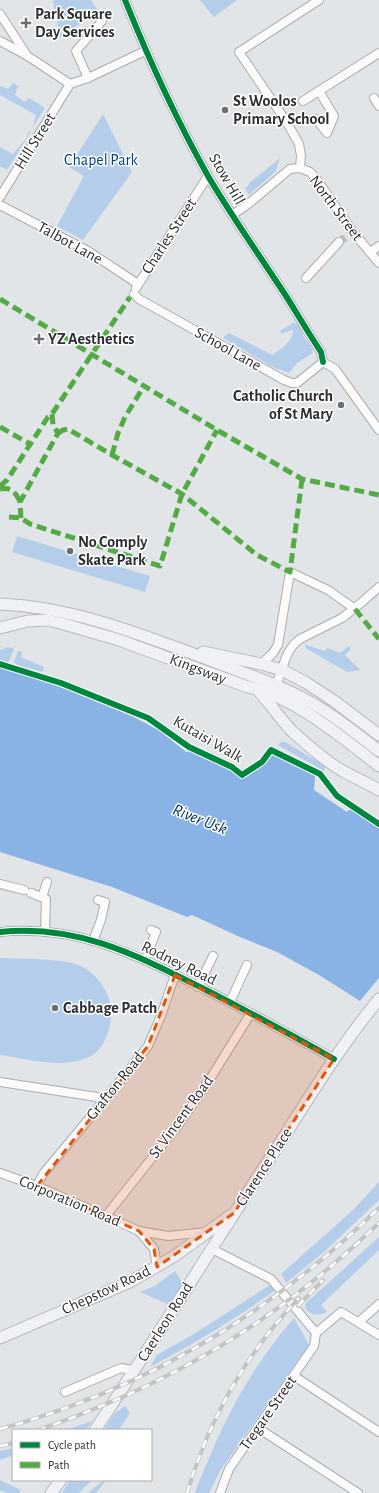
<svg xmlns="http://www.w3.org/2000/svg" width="379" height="1493" font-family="'Alegreya Sans',sans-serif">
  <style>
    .green { fill: #b3cdea }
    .water { fill: #89b3e4 }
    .pier { fill: #e2e5e8 }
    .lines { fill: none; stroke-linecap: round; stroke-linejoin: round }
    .minor-tunnel { stroke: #bec0c3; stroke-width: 8; stroke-dasharray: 8 4; stroke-linecap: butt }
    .minor-casing { stroke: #aaacaf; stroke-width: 10 }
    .major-casing { stroke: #b4bac0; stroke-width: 13 }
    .minor { stroke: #fbfbfc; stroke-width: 8 }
    .major { stroke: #eff1f4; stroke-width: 11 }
    .rail-casing { stroke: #c3c5c5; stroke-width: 4 }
    .rail { stroke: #fff; stroke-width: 2.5; stroke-dasharray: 8; stroke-linecap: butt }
    .quiet { stroke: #54ab45; stroke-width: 5; stroke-dasharray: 10 5; stroke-linecap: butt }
    .cycleway-casing { stroke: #fff; stroke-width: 8 }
    .cycleway { stroke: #00873e; stroke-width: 6 }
    .marked { fill: #df570e; fill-opacity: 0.2; stroke: #df570e; stroke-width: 3; stroke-dasharray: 8 5; stroke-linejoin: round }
    .poi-dot { fill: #6c6e71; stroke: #fff; stroke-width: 1.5 }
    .labels { text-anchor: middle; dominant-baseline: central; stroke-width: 3; stroke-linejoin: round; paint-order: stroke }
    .poi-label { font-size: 16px; font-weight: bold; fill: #2c2e31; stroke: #fff; text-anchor: start }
    .street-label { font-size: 16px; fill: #2c2e31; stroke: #fff }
    .park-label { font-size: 16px; fill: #004481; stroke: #fff }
    .water-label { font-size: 17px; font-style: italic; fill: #022e59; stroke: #fff }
  </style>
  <rect width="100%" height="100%" fill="#e2e5e8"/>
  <g class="green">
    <polygon points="56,0 91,0 98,11 60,38 53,1"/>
    <polygon points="200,0 237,0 214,17"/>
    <polygon points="13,83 18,86 15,95 25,102 29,98 45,108 33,127 36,115 0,95 0,86 8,89"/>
    <polygon points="103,114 132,172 83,240 57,226 84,176 69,167"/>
    <polygon points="29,131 31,132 7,170 0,166 0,147 13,154 26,139"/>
    <polygon points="280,158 276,171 249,195 245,188 248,186 248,184"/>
    <path d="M293 323C301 324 301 330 303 335 306 342 312 345 313 353L297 363 289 373 273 367 223 338 229 333 272 355C281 349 293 342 293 330L281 334 280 331Z"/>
    <polygon points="17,536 150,576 145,592 12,552"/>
    <polygon points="305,643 306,645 325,651 327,648 340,653 349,646 351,649 345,655 360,670 347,672 307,649 305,646"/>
    <polygon points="8,647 14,649 9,661 7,663 0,661 0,650"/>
    <polygon points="18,651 22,652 21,657 44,667 43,672 17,665 14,662"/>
    <polygon points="281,742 285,742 325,766 324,771 278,745"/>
    <path d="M0 958C20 959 65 958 81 966 95 973 107 988 110 1003 114 1022 106 1051 87 1058 60 1069 28 1059 0 1055Z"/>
    <polygon points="379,1182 379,1200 325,1251 286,1283 281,1274 353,1210"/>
    <path d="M379 1237V1250L321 1305 327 1312C318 1316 306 1316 305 1304Z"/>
    <polygon points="175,1271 184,1285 170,1305 140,1292 155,1286"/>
    <path d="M270 1285 274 1291C234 1320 193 1344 150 1367L157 1355 194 1334Z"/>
    <path d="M294 1318 309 1345 220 1471 209 1493H195C199 1480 205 1468 210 1456 231 1406 258 1359 294 1318Z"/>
    <polygon points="125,1406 130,1413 119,1430 104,1430 115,1413"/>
    <polygon points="92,1421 86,1430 67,1430"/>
    <polygon points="13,1448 13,1455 0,1460 0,1451"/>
    <polygon points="0,1480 21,1490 19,1493 7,1493 0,1490"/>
    <polygon points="70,1480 92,1480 79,1493 62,1493"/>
    <polygon points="104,1480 106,1480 96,1493 88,1493"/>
  </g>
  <polygon class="water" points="0,667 46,681 132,716 160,731 186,752 190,751 195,754 208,756 245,778 265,763 271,754 315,776 314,790 347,812 350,809 379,827 379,1017 360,1001 319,975 277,952 240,937 192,915 187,917 112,887 0,852"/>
  <polygon class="pier" points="379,978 379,1017 378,1018 359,1002"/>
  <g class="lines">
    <polyline class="minor-tunnel" points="339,242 349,234"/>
    <g class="minor-casing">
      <g id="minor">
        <path d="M125 0C149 60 176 119 208 176 232 217 260 256 286 296 298 315 309 334 321 352L323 362"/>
        <polyline points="0,14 26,54"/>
        <polyline points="0,41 26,55 70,84"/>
        <polyline points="88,78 76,51 102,21"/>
        <polyline points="70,84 88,78 145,51"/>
        <polyline points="374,98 379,106"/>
        <polyline points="303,101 379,53"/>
        <polyline points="316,119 327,133 334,116 319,91"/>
        <polyline points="300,168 301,156 299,144 286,121 239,52 319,0"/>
        <polyline points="0,197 70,84"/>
        <polyline points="0,205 88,251 138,284"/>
        <polyline points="232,215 247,205 290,169 300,168 310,172 318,181 353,232 379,263"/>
        <polyline points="370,252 379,246"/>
        <polyline points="306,278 339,242"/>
        <polyline points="136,288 208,176"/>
        <polyline points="134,294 139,299 284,380 292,383 297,383 323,362"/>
        <polyline points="323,362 335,369 379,430"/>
        <polyline points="261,664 273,653 278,645 290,572 328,590 355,609"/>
        <path d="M271 687 275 684 278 680C284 665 286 649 300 639L342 618 361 603 379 587"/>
        <polyline points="0,884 24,890"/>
        <polyline points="31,893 46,899 45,932"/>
        <polyline points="42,897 47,882"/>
        <path d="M0 932C79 924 138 956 206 990 249 1012 292 1035 334 1059"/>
        <polyline points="93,941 101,920 105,902 98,900"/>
        <polyline points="145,960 156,932 151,930"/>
        <polyline points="198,987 213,956"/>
        <polyline points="230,1002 247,965"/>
        <polyline points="0,1082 97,1097 103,1102"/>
        <polyline points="0,1173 37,1186 139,1231 168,1236 206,1232"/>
        <polyline points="37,1186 43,1174 122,1079 148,1046 161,1016 175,975"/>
        <polyline points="105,1217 179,1124 210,1079 251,1013"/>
        <polyline points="139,1231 154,1249 157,1267"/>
        <polyline points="212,1249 271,1279 316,1333"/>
        <polyline points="359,1322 379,1304"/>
        <polyline points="316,1333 341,1312 379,1335"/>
        <polyline points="294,1376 379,1432"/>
        <polyline points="65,1392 121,1368 135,1371"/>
        <polyline points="258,1428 358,1493"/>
        <polyline points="220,1493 229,1469 314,1346 316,1333"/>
      </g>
    </g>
    <g class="major-casing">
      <g id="major">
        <path d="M0 604C73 607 142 635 210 660 245 674 282 685 315 705 338 718 358 735 379 751"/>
        <path d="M0 628 28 621 47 620 60 623 116 639 248 687C292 695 344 739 379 766"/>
        <polyline points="203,652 261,664 282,670 305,682 334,701 379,735"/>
        <path d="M260 693C273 706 281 721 294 733 309 746 326 762 343 771 355 778 367 783 379 790"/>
        <polyline points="0,1338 132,1281 176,1255 231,1215"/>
        <path d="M95 1430C158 1336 216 1240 278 1146 310 1096 341 1045 379 999"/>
        <polyline points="51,1493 61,1480"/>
      </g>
    </g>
    <use href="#minor" class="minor"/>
    <use href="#major" class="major"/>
    <g class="rail-casing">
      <g id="rail">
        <polyline points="298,1306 323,1280"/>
        <path d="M0 1429C146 1389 271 1313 379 1208"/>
        <path d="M38 1430C172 1384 277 1321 379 1223"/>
        <polyline points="0,1446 13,1443"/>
        <path d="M187 1493C209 1420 246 1353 299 1298"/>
      </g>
    </g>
    <use href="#rail" class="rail"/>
    <g class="quiet">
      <polyline points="0,299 217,430 302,479 379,495"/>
      <polyline points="0,427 30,444"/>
      <polyline points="58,433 63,430 68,429 112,455 182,494 257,555 290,572 302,479"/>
      <polyline points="112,455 118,433 125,417 144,386"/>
      <polyline points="0,486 7,480 48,417 52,414 130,297"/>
      <path d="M0 489C11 487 16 492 20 502"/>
      <polyline points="9,517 21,518 30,524 160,566 182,494 217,430"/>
      <polyline points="21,518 20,502 58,433 53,425 52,414"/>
      <polyline points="355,609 379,639"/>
    </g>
    <g class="cycleway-casing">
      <g id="cycleway">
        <path d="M125 0C149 60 176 119 208 176 232 217 260 256 286 296 298 315 309 334 321 352L323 362"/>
        <polyline points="0,664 61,683 148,718 189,747 232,767 242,775 262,762 271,750 320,774 337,796 379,824"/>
        <path d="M0 932C79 924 138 956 206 990 249 1012 292 1035 334 1059"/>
      </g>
    </g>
    <use href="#cycleway" class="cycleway"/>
  </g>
  <path class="marked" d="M175 975 334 1059 234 1213 157 1267 154 1249 139 1231 37 1186 148 1046Z"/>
  <g class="poi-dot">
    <path d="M24 17h4v4h4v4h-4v4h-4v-4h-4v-4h4z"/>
    <circle cx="225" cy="110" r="4"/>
    <path d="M37 333h4v4h4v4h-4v4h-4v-4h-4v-4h4z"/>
    <circle cx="341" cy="405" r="4"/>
    <circle cx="70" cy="551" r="4"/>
    <circle cx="55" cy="1008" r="4"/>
  </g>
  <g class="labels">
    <g class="poi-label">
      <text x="35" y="14">Park Square<tspan x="35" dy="18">Day Services</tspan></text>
      <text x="233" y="101">St Woolos<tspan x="233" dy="18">Primary School</tspan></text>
      <text x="48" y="339">YZ Aesthetics</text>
      <text x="333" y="396" text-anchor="end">Catholic Church<tspan x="333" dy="18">of St Mary</tspan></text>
      <text x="78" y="542">No Comply<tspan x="78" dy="18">Skate Park</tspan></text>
      <text x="63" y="1008">Cabbage Patch</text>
    </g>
    <g class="street-label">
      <text transform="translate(35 141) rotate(-58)">Hill Street</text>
      <text transform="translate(227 179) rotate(60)">Stow Hill</text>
      <text transform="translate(336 208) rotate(53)">North Street</text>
      <text transform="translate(169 236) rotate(-57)">Charles Street</text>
      <text transform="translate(70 243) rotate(29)">Talbot Lane</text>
      <text transform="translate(228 349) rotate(29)">School Lane</text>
      <text transform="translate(198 669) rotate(21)">Kingsway</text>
      <text transform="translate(208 739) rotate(30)">Kutaisi Walk</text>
      <text transform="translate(179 963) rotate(26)">Rodney Road</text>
      <text transform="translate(115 1086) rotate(-51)">Grafton Road</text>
      <text transform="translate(181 1117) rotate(-54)">St Vincent Road</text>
      <text transform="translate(264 1167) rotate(-57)">Clarence Place</text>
      <text transform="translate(70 1201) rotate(23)">Corporation Road</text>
      <text transform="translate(106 1290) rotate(-25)">Chepstow Road</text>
      <text transform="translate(165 1322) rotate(-58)">Caerleon Road</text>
      <text transform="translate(268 1413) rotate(-55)">Tregare Street</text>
    </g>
    <g class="park-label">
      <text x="101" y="160">Chapel Park</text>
    </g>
    <g class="water-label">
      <text transform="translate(200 819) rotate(22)">River Usk</text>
    </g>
  </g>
  <rect x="12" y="1429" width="140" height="52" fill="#ffffff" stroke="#ababad"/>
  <rect x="20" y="1442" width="20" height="6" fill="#00873e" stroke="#ababad"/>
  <text x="48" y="1449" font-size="12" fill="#2c2e31">Cycle path</text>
  <rect x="20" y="1462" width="20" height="6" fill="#54ab45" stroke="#ababad"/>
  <text x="48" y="1469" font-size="12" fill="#2c2e31">Path</text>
</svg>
